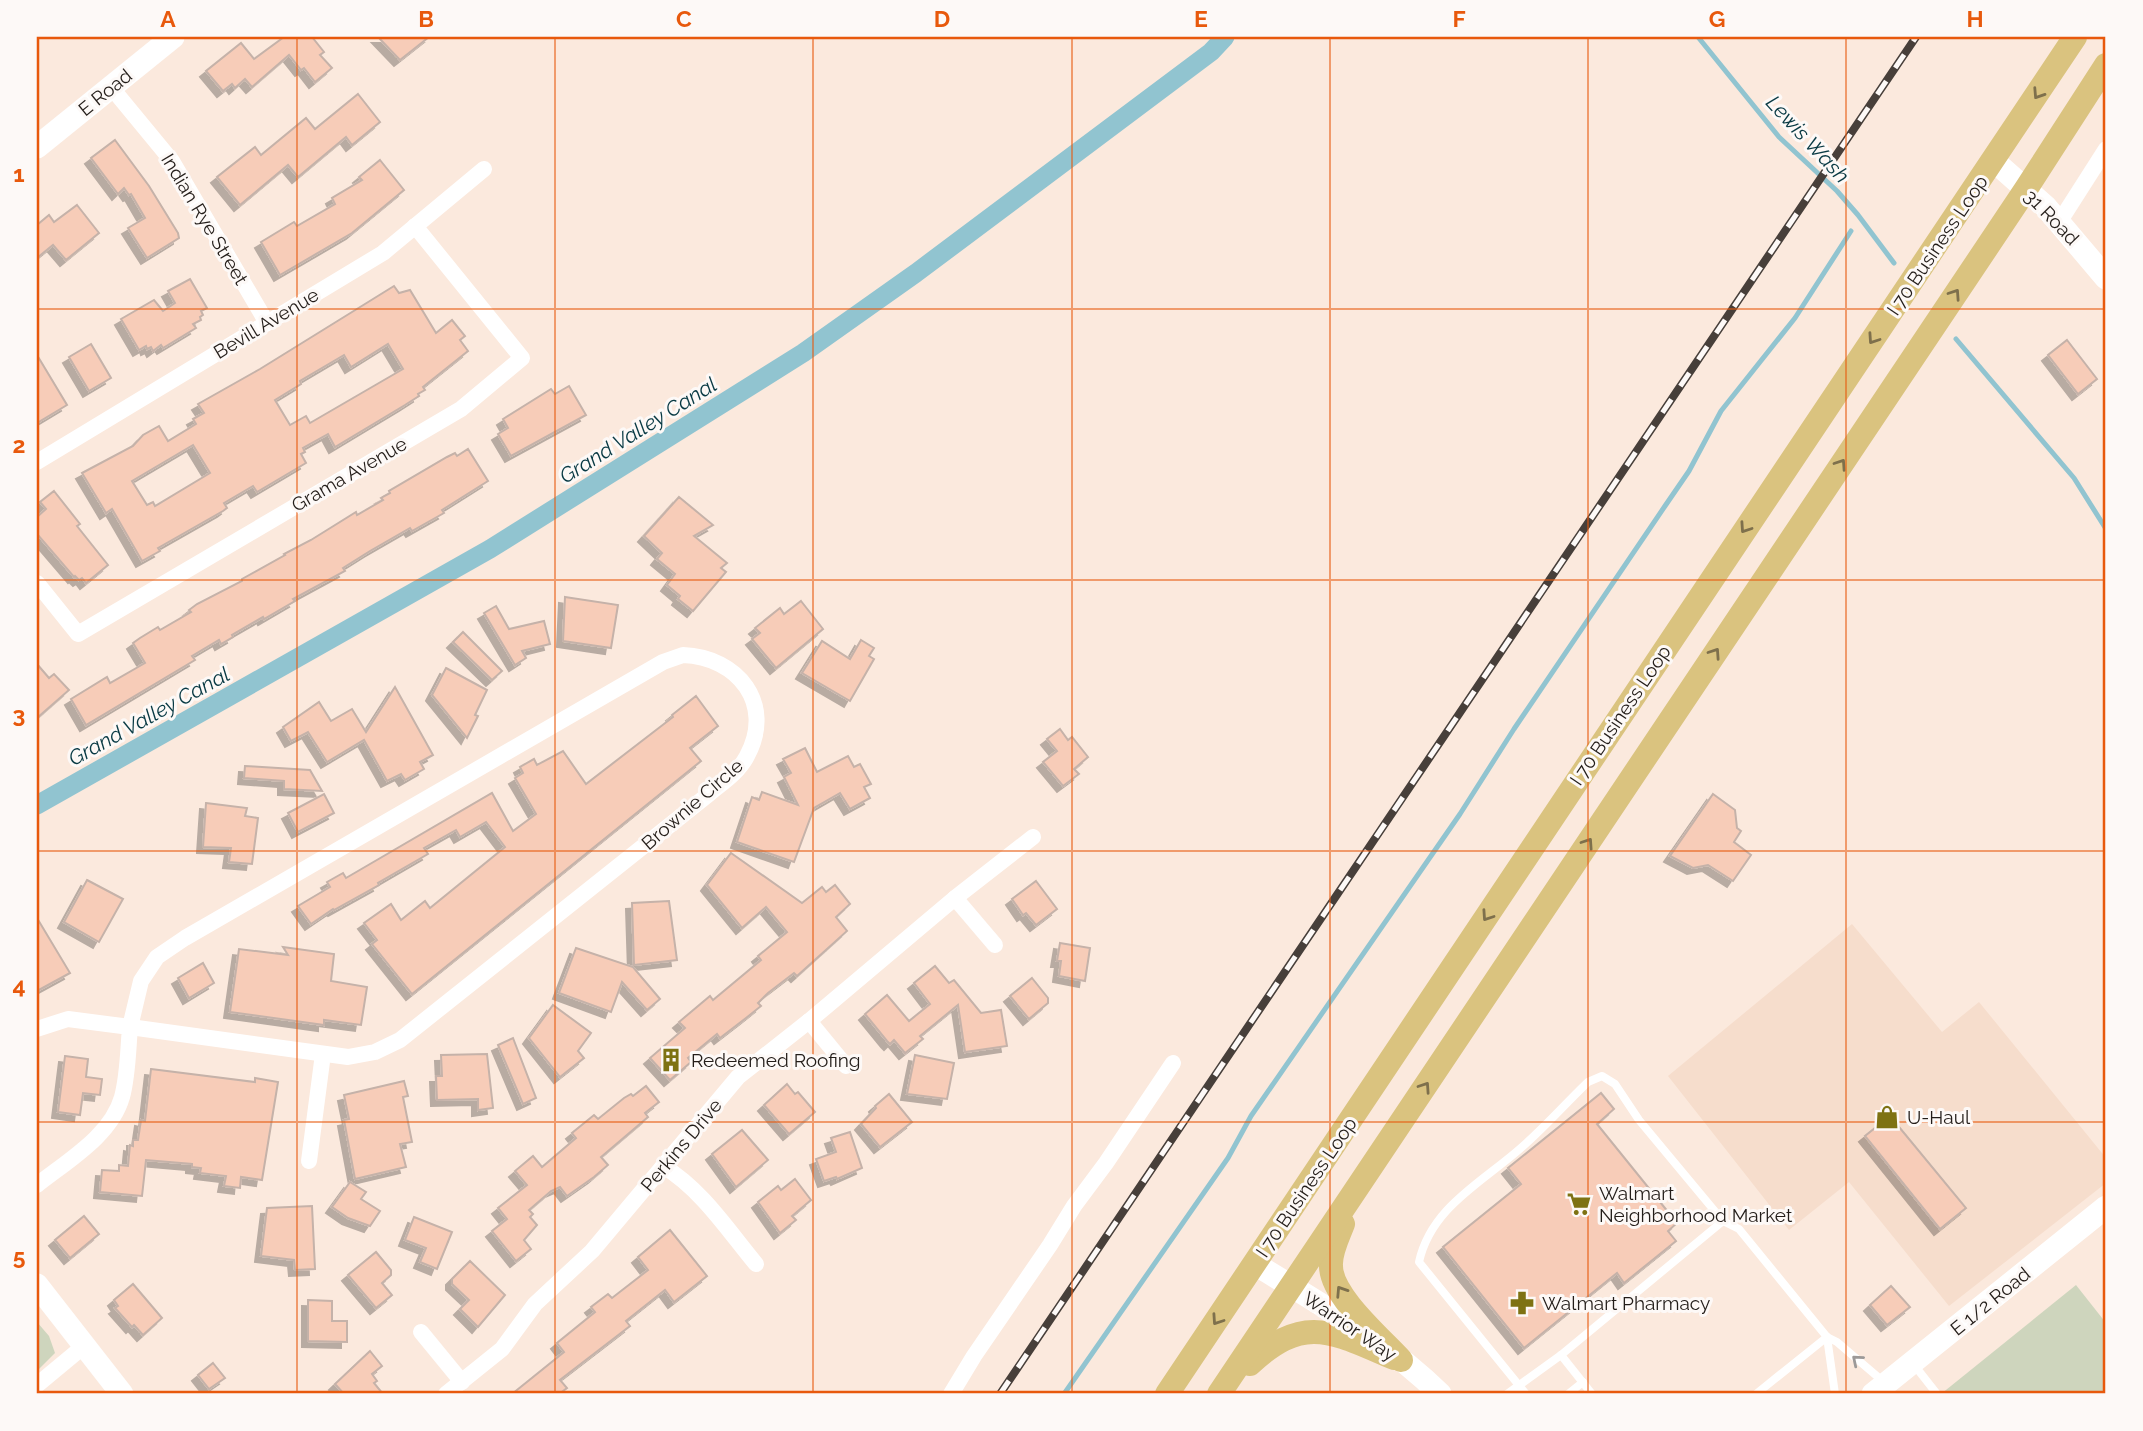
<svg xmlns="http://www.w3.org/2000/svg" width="2143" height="1431" font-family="Raleway,sans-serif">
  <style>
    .built { fill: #f6ddcc }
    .green { fill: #ced5bd }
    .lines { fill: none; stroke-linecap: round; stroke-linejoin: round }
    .stream { stroke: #91c4d0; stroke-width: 5 }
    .canal { stroke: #91c4d0; stroke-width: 19 }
    .building { fill: #f7ccb8; stroke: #c5b2a9; stroke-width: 2; fill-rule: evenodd; filter: url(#shadow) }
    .lane { stroke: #fff; stroke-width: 8 }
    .street { stroke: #fff; stroke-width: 16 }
    .secondary { stroke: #fff; stroke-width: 23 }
    .primary { stroke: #dac37f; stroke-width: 24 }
    .rail-casing { stroke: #473f3a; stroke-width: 8 }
    .rail { stroke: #fdf9f7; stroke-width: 5; stroke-dasharray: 16; stroke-linecap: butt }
    .oneway { stroke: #7e704c }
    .oneway2 { stroke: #9c9998 }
    .grid { fill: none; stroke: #e8590c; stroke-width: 2; stroke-opacity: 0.55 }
    .labels { text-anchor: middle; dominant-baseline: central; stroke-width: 6; stroke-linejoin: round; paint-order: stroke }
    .street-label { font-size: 19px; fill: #231d19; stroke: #fdf9f7 }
    .poi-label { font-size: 19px; fill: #231d19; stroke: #fdf9f7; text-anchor: start }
    .water-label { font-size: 21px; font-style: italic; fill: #083943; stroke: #fdf9f7 }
    .neatline { fill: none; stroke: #e8590c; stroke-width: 2.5 }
    .grid-label { font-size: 23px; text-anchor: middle; font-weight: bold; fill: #e8590c }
  </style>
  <defs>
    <filter id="shadow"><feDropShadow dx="-6" dy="6" stdDeviation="0" flood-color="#0004"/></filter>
  </defs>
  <rect width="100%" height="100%" fill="#fbe9dd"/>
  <polygon class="built" points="1852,924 1942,1032 1979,1002 2106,1158 2106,1183 1949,1306 1849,1182 1789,1230 1668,1076"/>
  <g class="green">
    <polygon points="2076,1285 2106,1323 2106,1394 1941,1394"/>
    <polygon points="37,1322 49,1336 55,1353 37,1371"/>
  </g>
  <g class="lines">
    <g class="stream">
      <polyline points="1698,37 1779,137 1837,191 1858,215 1894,263"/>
      <polyline points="1956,339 2074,478 2106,529"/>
      <polyline points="1064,1394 1228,1158 1251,1116 1460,814 1514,729 1665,506 1689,471 1721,411 1795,318 1851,231"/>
    </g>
    <polyline class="canal" points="37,805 490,549 803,353 916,273 1211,52 1225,37"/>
  </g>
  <g class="building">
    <polygon points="284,37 312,37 324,52 320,55 332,68 315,82 304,68 301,70 289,55 252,87 245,79 235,88 232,84 223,91 206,71 241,43 254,59"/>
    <polygon points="378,37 429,37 400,60"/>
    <polygon points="358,94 380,122 352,145 346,137 298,177 288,165 240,205 217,177 255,147 261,155 306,118 315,129"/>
    <polygon points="115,140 149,186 178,233 179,238 147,258 128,228 145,218 131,194 129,195 124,188 118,194 91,158"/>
    <polygon points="380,160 404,190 352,233 280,275 261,242 294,222 297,226 335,204 332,198 362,180 359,177"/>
    <polygon points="77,205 99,233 66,260 53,245 37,258 37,225 49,215 54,222"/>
    <polygon points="190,279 207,308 201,311 203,315 200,317 201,320 193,324 196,328 163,348 161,345 153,351 151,347 147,349 146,346 139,350 121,319 154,300 163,311 175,303 168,291"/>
    <path d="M394 286 399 293 410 290 436 333 452 320 465 336 460 340 468 351 423 387 425 390 418 394 419 396 405 405 335 447 328 434 303 448 305 452 301 454 306 463 257 492 253 486 224 503 227 508 223 511 158 548 160 551 142 561 112 509 106 513 82 473 133 446 143 435 159 426 168 441 196 424 193 419 204 413 198 404 260 369ZM388 344 403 369 310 423 306 416 290 425 275 400 301 384 300 381 344 355 351 367ZM193 445 210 473 155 506 153 502 147 505 132 481Z"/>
    <polygon points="2067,340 2097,379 2078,394 2048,355"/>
    <polygon points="91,344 111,378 89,391 69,357"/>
    <polygon points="37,355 67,405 37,423"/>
    <polygon points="569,386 586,415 511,456 498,434 508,428 503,419 551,389 555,394"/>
    <polygon points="468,449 488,481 442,510 444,513 412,531 410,528 370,551 343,568 345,571 293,599 295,601 264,619 263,617 232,635 233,637 221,644 219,640 192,656 195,660 86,725 71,699 107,677 110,683 145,663 133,643 140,638 158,627 160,630 191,612 189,610 197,604 242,581 242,579 285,555 284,554 311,540 356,512 357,515 383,500 381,498 390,493 389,491 447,457 455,453 457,456"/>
    <polygon points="54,491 80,524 77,526 108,565 86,583 82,578 79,580 75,576 74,577 37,534 37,517 46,509 40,502"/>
    <polygon points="679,497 713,525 694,536 727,563 721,568 726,572 693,611 678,599 680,596 667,585 675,574 657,559 662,553 644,536"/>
    <polygon points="565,597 618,605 611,648 563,641"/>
    <polygon points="801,601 823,629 776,668 752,639 760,633 755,628 780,608 784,614"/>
    <polygon points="496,606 509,629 544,621 550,644 522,651 526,658 515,665 484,613"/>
    <polygon points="463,632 502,671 492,680 453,642"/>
    <polygon points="861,640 874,648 869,656 874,659 850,701 802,673 822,641 850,659"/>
    <polygon points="37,664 49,678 54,674 69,690 37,718"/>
    <polygon points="446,668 487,690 475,715 478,716 467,738 432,695"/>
    <polygon points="395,687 433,755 420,762 424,769 405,780 401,774 387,781 364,740 327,762 308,732 291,741 283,727 319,702 331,721 352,709 366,732"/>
    <polygon points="696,696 718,726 690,748 701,761 412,994 372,944 377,940 364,923 391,904 401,920 425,901 430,908 505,847 486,822 460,837 456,830 424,848 428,854 378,883 379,885 334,910 333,909 311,924 298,906 330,887 327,882 343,873 346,878 492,793 513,831 536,814 515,778 523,773 520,767 534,759 537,765 563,751 586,784 673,717 672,715"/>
    <polygon points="1060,729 1068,740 1072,737 1088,757 1074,769 1079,774 1063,786 1043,762 1057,751 1047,739"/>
    <polygon points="805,748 817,772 848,756 854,767 860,764 871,784 864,787 870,798 850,809 840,793 814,808 794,862 737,842 752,797 759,800 762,792 798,805 784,777 791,773 783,759"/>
    <polygon points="245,766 310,770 322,791 284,789 284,781 244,778"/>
    <polygon points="324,794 334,813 298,832 288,813"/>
    <polygon points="1713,794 1735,810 1737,828 1741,831 1734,842 1751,855 1733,881 1708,865 1693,868 1670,856"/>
    <polygon points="206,803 247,808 245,816 258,818 252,864 229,862 231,848 203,847"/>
    <polygon points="731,853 802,903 822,887 826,892 835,885 850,904 836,917 847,931 797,976 794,973 768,993 758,1003 761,1006 746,1018 720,1038 717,1034 688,1058 691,1062 670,1080 650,1058 685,1028 679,1022 710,996 713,1000 761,960 758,956 787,932 766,907 742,928 707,885"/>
    <polygon points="87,880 123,899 99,942 64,922"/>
    <polygon points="1036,881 1057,909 1036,925 1026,913 1023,915 1012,899"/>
    <polygon points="669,901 677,960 634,965 632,903"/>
    <polygon points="37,918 70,973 37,991"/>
    <polygon points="1060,943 1090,948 1085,981 1059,976 1061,961 1057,961"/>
    <polygon points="283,947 334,954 331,981 367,987 361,1025 324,1020 324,1025 230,1012 239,949 288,955"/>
    <polygon points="576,948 633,967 660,999 647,1010 622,982 611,1012 559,993"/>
    <polygon points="203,963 214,983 189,998 178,978"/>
    <polygon points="935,966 949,983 954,980 981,1013 1001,1010 1007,1046 965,1052 958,1005 920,1036 923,1039 905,1053 894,1040 890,1044 887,1041 865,1014 887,995 909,1021 930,1004 914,983"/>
    <polygon points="1032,978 1048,998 1048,1003 1029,1019 1010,996"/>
    <polygon points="553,1005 591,1033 578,1051 584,1058 560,1077 529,1038"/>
    <polygon points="513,1038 536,1098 523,1104 498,1045"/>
    <polygon points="487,1054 493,1108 478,1110 478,1099 437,1100 436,1076 442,1076 441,1055"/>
    <polygon points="915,1055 954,1063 947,1099 907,1094"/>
    <polygon points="65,1056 88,1059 86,1077 102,1079 100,1095 83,1093 80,1115 58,1112"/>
    <polygon points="151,1069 255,1082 255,1078 278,1082 262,1180 241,1177 240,1188 224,1186 226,1176 200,1173 201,1168 192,1167 192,1164 146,1160 142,1196 100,1192 102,1170 119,1171 119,1165 128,1166 130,1145 133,1146 133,1140 138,1140 141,1120 145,1121"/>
    <polygon points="404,1081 408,1096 403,1097 412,1142 400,1144 406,1167 355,1179 344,1120 349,1119 344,1095"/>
    <polygon points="787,1084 795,1094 798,1092 815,1112 789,1134 764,1105"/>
    <polygon points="646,1086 659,1102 645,1113 648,1117 601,1157 608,1165 594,1177 567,1196 560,1187 551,1191 529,1210 533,1214 530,1217 537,1225 524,1240 531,1249 516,1261 492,1231 507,1219 498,1208 527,1185 515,1171 533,1156 542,1167 576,1138 572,1133 594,1115 598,1119 624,1098 631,1094 633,1096"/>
    <polygon points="1601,1093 1614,1109 1597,1124 1677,1223 1668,1231 1676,1241 1624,1283 1617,1273 1524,1348 1443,1247 1521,1184 1508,1168"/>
    <polygon points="889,1094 912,1122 880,1147 861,1124 876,1108 875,1106"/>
    <polygon points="1890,1116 1966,1208 1940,1229 1865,1136"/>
    <polygon points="742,1130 768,1160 736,1187 712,1154"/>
    <polygon points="850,1132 862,1168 837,1179 836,1177 824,1181 816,1159 836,1152 831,1138"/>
    <polygon points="795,1179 811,1200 792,1216 796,1220 780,1233 758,1202 778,1186 781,1190"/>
    <polygon points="350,1182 366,1192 361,1199 380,1211 370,1226 348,1218 332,1207"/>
    <polygon points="312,1206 315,1269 295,1270 294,1260 261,1256 267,1208"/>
    <polygon points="84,1216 99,1234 70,1258 55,1240"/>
    <polygon points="414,1217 452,1232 437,1269 420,1262 426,1248 405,1240"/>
    <polygon points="670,1230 707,1276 674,1302 665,1290 626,1321 630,1326 560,1380 567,1388 559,1394 512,1394 564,1352 557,1343 595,1312 591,1307 608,1294 612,1298 648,1270 638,1257"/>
    <polygon points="376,1252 391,1270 391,1275 382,1283 392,1295 376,1308 348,1275"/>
    <polygon points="470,1261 505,1295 478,1327 460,1309 469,1300 452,1284 452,1279"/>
    <polygon points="133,1284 162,1318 143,1335 134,1325 132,1327 115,1308 118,1306 114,1300"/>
    <polygon points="1891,1286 1910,1307 1887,1325 1870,1305"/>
    <polygon points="308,1300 332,1301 332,1321 347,1321 347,1342 308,1341"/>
    <polygon points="370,1351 382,1366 372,1374 377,1381 374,1383 383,1394 344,1394 335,1384"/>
    <polygon points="213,1363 225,1378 209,1389 198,1375"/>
  </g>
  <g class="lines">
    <g class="lane">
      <polyline points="1827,1337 1835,1394"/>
      <polyline points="1561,1355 1592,1394"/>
      <polyline points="1915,1366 1937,1394"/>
      <polyline points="1507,1394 1561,1355 1723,1221"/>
      <path d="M1526 1394 1419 1262C1431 1207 1483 1182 1522 1147 1545 1127 1566 1103 1588 1082L1602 1076 1615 1084 1639 1120 1723 1221 1739 1229 1827 1337 1837 1342 1885 1383"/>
      <polyline points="1568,1394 1583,1382"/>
      <polyline points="1756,1394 1827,1337"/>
    </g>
    <g class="street">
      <polyline points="111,87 172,161 267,323"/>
      <polyline points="2060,221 2106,149"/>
      <polyline points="37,462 383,253 484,169"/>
      <polyline points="37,583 78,634 461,409 522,358 415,226"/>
      <path d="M683 655C738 657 775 704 747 756 739 772 722 783 709 794L400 1040 375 1052 348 1057 130 1027 141 981 157 957 185 938 663 662Z"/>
      <polyline points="955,898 995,945"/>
      <polyline points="809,1021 846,1066"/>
      <path d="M37 1029 68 1019 130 1027C128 1050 128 1075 122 1097 111 1136 67 1161 37 1185"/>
      <polyline points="309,1161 323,1054"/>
      <path d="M663 1166C702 1190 727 1229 756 1264"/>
      <polyline points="421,1332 462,1382"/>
      <polyline points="37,1385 84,1346"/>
      <polyline points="446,1394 502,1349 535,1304 592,1251 738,1077 809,1021 955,898 1033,837"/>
      <polyline points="951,1394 974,1356 1050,1245 1074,1206 1106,1163 1173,1063"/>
    </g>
    <g class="secondary">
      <polyline points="37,147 173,37"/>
      <polyline points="1994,161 2045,206 2106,278"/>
      <path d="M1255 1264C1318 1303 1387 1341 1440 1394"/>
      <polyline points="37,1285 122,1394"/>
      <polyline points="1873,1394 2106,1207"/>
    </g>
    <g class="primary">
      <path d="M1343 1224C1338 1237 1330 1252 1331 1266 1331 1296 1381 1338 1401 1360"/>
      <path d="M1250 1364C1305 1313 1332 1332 1394 1358"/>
      <polyline points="1167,1394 2075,37"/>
      <polyline points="1219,1394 2026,189 2106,65"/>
    </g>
    <g class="rail-casing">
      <polyline id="rail" points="1000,1394 1916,37"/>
    </g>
    <use href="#rail" class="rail"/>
  </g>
  <defs><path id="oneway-chevron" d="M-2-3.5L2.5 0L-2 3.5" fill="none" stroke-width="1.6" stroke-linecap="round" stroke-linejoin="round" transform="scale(1.75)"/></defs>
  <g class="oneway">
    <use href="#oneway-chevron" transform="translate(2038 94) rotate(123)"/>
    <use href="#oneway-chevron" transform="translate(1955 294) rotate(-56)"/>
    <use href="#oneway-chevron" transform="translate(1873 339) rotate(124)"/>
    <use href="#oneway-chevron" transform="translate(1841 464) rotate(-56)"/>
    <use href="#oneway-chevron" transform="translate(1745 528) rotate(124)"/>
    <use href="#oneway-chevron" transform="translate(1715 653) rotate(-56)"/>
    <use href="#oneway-chevron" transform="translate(1588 843) rotate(-56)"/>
    <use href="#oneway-chevron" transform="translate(1487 916) rotate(124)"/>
    <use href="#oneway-chevron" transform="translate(1425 1087) rotate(-56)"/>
    <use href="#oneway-chevron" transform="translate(1341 1291) rotate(-123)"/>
    <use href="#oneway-chevron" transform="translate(1217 1320) rotate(124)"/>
  </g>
  <use class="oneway2" href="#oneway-chevron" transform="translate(1857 1360) rotate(-140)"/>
  <path class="grid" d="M297 37V1394M555 37V1394M813 37V1394M1072 37V1394M1330 37V1394M1588 37V1394M1846 37V1394M37 309H2106M37 580H2106M37 851H2106M37 1122H2106"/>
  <defs>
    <g id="building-bare" transform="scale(1.89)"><path d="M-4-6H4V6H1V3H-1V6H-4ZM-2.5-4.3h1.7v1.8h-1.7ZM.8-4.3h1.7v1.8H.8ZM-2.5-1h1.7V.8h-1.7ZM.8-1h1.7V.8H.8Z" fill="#7e7213" stroke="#fdf9f7" stroke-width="2.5" paint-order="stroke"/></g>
    <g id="shop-bare" transform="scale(1.89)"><path d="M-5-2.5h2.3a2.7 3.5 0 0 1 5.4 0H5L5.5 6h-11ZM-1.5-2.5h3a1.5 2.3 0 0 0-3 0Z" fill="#7e7213" stroke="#fdf9f7" stroke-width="2.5" paint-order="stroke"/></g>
    <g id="supermarket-bare" transform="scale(1.89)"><path d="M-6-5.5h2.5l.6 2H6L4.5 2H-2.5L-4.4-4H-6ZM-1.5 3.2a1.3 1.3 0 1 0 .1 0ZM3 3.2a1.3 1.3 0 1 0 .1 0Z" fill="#7e7213" stroke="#fdf9f7" stroke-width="2.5" paint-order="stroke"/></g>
    <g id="pharmacy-bare" transform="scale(1.89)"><path d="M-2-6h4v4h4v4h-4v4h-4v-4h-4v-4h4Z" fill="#7e7213" stroke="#fdf9f7" stroke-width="2.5" paint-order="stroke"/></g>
  </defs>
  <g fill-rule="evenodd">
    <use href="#building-bare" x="671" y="1060"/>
    <use href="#shop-bare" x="1887" y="1117"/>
    <use href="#supermarket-bare" x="1579" y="1204"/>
    <use href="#pharmacy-bare" x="1522" y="1303"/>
  </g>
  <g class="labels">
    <g class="street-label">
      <text transform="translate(105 92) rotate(-39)">E Road</text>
      <text transform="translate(2052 217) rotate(46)">31 Road</text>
      <text transform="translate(205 219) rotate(59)">Indian Rye Street</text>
      <text transform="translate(1937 245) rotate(-56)">I 70 Business Loop</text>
      <text transform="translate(266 323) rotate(-31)">Bevill Avenue</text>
      <text transform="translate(349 474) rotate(-30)">Grama Avenue</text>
      <text transform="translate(1620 715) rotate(-56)">I 70 Business Loop</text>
      <text transform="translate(692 804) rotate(-41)">Brownie Circle</text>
      <text transform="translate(681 1145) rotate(-50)">Perkins Drive</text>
      <text transform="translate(1306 1187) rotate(-56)">I 70 Business Loop</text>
      <text transform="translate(1990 1301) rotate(-39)">E 1/2 Road</text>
      <text transform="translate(1350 1326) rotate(34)">Warrior Way</text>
    </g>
    <g class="poi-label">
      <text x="691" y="1060">Redeemed Roofing</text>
      <text x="1907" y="1117">U-Haul</text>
      <text x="1599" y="1193">Walmart<tspan x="1599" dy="22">Neighborhood Market</tspan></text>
      <text x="1542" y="1303">Walmart Pharmacy</text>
    </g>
    <g class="water-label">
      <text transform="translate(1808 139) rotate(47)">Lewis Wash</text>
      <text transform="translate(638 430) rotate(-32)">Grand Valley Canal</text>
      <text transform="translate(149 716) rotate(-29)">Grand Valley Canal</text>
    </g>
  </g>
  <rect width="2143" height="1431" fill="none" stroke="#fdf9f7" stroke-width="77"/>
  <rect x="38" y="38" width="2066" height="1354" class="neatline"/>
  <g class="grid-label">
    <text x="168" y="27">A</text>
    <text x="426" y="27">B</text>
    <text x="684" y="27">C</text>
    <text x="942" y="27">D</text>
    <text x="1201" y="27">E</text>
    <text x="1459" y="27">F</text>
    <text x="1717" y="27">G</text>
    <text x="1975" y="27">H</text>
    <text x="19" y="182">1</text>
    <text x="19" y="453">2</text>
    <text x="19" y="723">3</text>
    <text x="19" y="994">4</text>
    <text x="19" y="1265">5</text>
  </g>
</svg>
